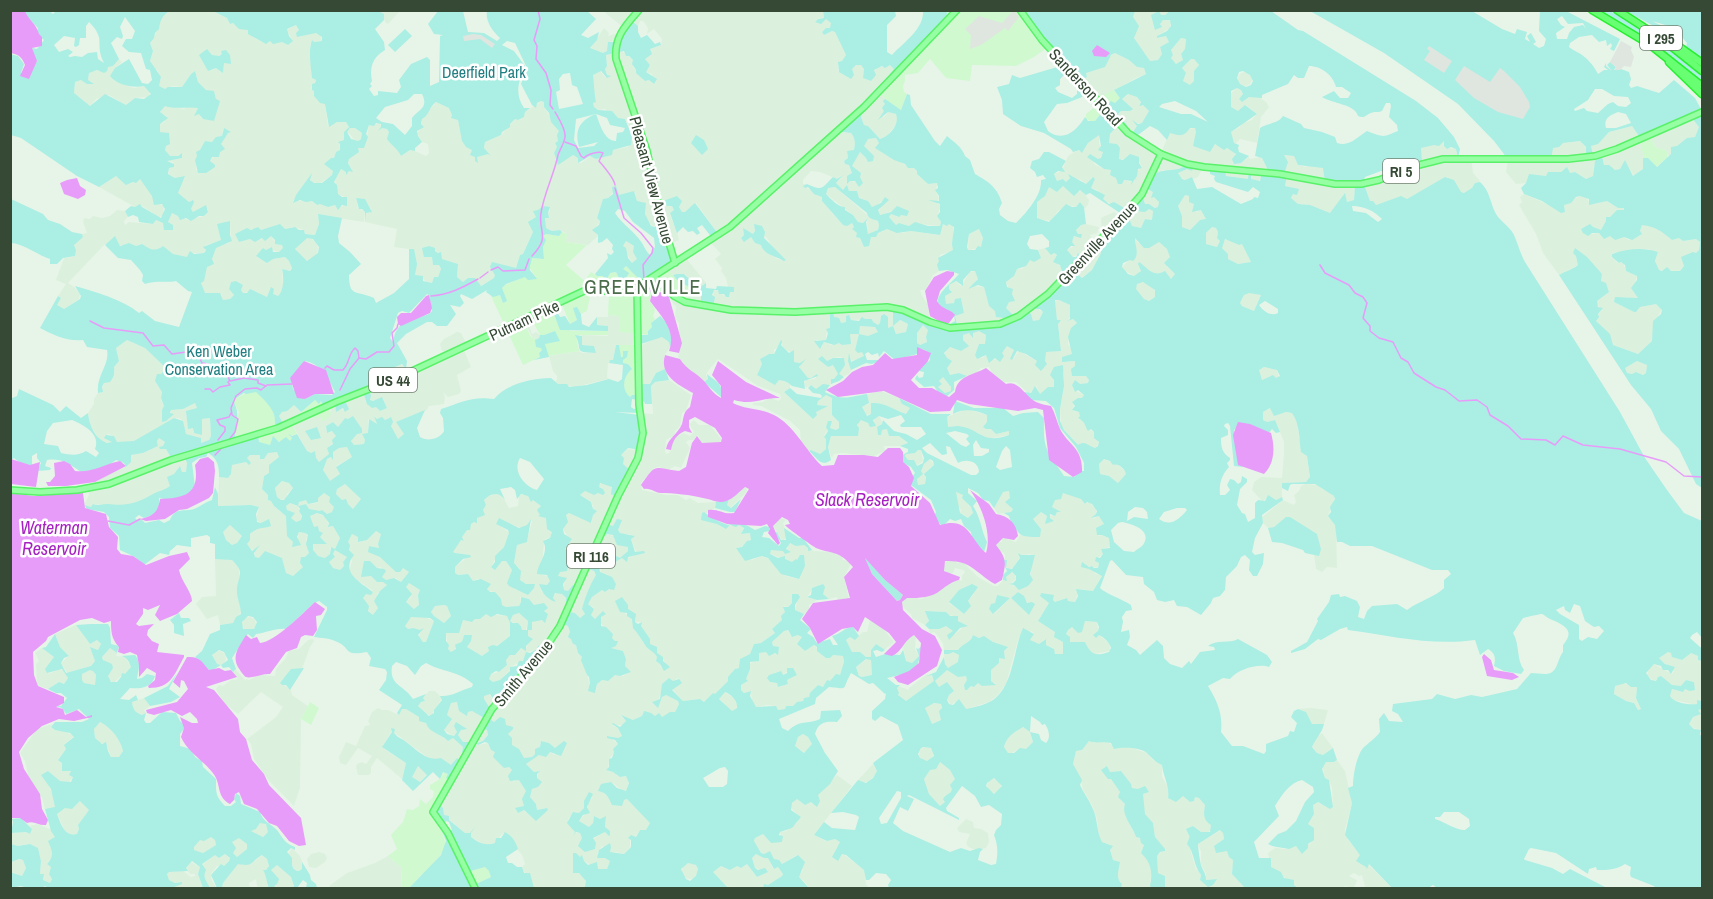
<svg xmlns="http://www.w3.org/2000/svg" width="1713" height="899" font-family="'Archivo Narrow',sans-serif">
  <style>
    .residential { fill: #dbf1dd; fill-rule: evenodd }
    .commercial { fill: #d0f9d0 }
    .green { fill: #abeee4; fill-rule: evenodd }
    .parking { fill: #dfe6df }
    .water { fill: #e89cf9; fill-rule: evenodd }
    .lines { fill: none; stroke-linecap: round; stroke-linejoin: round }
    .stream { stroke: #e89cf9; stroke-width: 1.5 }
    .major-casing { stroke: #59f169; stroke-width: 8 }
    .highway-casing { stroke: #27ef2f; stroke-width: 9 }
    .major { stroke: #96ffa3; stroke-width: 5 }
    .highway { stroke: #68ff73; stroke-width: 6 }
    .labels { text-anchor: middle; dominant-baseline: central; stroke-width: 5; stroke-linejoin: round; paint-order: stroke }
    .shield { fill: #fff; stroke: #728072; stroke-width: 1.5 }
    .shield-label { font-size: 15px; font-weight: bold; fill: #354935 }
    .park-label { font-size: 16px; fill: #217f82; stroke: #fff }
    .street-label { font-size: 16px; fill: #354935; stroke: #fff }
    .water-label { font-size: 18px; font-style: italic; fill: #a721c2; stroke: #fff }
    .quarter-label { font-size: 20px; letter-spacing: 1.5px; fill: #4b6d4b; stroke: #fff }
  </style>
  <rect width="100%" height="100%" fill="#e7f5e8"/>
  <g class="residential">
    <path d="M169 11H213L227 18 230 24 232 23 248 30 253 37 262 42 270 41 273 43 282 42 288 45 292 40 287 30 296 25 299 30 297 37 314 33 320 34 322 41 314 42 312 41 310 45 311 71 312 78 316 80 311 88 314 91 315 96 325 104 328 126 337 122H346L349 127 347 131 350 128H355L362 133 363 137 358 141 354 140 350 134 345 132 344 140 339 142 340 150 336 152 334 158H331L325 164 333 171 332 175 319 184 312 182 310 178 293 201H312L317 205 320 203 328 207 334 205 338 208 345 205 346 198 338 194 335 180 341 169 347 172 352 170 348 162 349 159 358 148 362 147 367 137 369 125 380 123 382 128 387 129 389 132V141L399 151 401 156 410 150 415 151 426 156 429 153 428 144 422 142 417 133 421 128 422 119 436 102 449 108 458 120 462 139 472 150 471 154 475 157 477 163V156L488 153 484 148 485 142 501 135 515 119 519 120 524 117 525 112 541 101 544 102V107L559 131 558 141 555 143 557 147 554 153 557 164 573 155 578 158V163H581L591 156 605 157 611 154 613 150 628 147 632 136 628 122 625 119H618L605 109 598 110 594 107 593 103 596 101 592 85 593 75 600 71 605 77 610 75H607L605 69 607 66 606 55 622 51 633 60V67L645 81 649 80 654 84 652 74 646 72V69L650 65 645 59 649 55 650 49 661 45 662 39 654 29 647 34 648 28 643 21H640L638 26 633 21 624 28 603 11H823L824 18H819L815 22 826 19 832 23 830 28H826L822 32 824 35 832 31 835 32 846 55 842 61 838 62V71L851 79 852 69 856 65H861L864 69 863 78 871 81 874 71 879 67H885L890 65 894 68 893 77 883 95 886 99 883 118 888 112 896 114 898 117 897 123 887 136 880 139 868 126 864 125 861 117 843 130 844 133H851L855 137V142L854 151H847L848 158 844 161 845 164 849 165 852 173 848 183 850 181 863 183 852 166 860 152 866 158 867 162 864 144 868 139 876 138 879 143 876 148 907 166 914 168 917 171V174L928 184 937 183 936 191 939 199 936 202 941 206 937 216 941 222 940 226 917 224 909 226 899 223 896 225 889 217 891 214 898 217 901 215 894 210 881 215 878 212 882 206 883 200 874 208 870 205 868 201 859 198 857 192H850L847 186 843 190 837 186 836 183 841 178V175L837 179 820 172 811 171 803 180V184H806L804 186 822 197 831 212 843 225 852 223 854 227 852 229 857 233 864 247 869 245 871 237 887 229 902 233 911 231 939 235 943 224 949 223 953 225V251L940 255 939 271 933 275 926 290H920L922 296 928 305 929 316 933 320 892 312 894 315V325L899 320 908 324 906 332 896 334 893 326 888 328 881 316 880 323 878 325 874 324 872 319 851 320 849 316H847L846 322 841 323 834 317 833 310 830 312V328L826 335V340H816V343L821 348 824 342 831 345 839 343 844 345 850 341V334H859L855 350 863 352 864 356 862 359 850 361 851 370 849 374 842 377 838 376 830 385H824L816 389 811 385 806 388 804 384 806 380 815 379 817 375 811 378H808L800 369V363L794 362 791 352 786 350 781 344 774 350V354H769L760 359 762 364 757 375 777 382 779 380 790 383V388L784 392 813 419 816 412 827 406 817 405 818 400 826 395 832 397V415L839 422V427L836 430 830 428 832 421 824 436 826 439V449L820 454 811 450 809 451 801 445 800 430 790 421 761 406 752 405 754 403 763 402 770 397 778 401 781 399 780 394 758 386 718 359 708 371 706 375 708 379 704 382 699 377 684 369 683 362 678 357 682 342 679 332V323L675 318 676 306 673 304 671 298 661 291 663 287 691 292 714 302 713 291 717 290 726 297H729L730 292 734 291V287H728L726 278 721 271 722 268 715 259 721 254 709 241 719 235 696 203 686 212H682L679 207 680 200 679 197 665 202 672 206 674 210 670 213 671 218 677 231 679 240 669 244 657 225 653 227 647 220 645 214 646 203 637 202 635 192 620 195 613 192 608 198 603 199 597 218 600 221 594 231 598 236 588 245 566 242 567 234 560 230 552 231 546 228 545 217 550 211V208L536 211V217L531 220 533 232 523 254 520 255 516 268 496 275 494 278 480 286 475 278H470L463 282 457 277 458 264 442 259 439 253 429 246 426 247 425 257H432L433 265H439L441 270 439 274 438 277 434 278 432 283 425 281 422 277 415 275 416 267 409 249 394 247 397 229 365 222 366 213 371 212V209L364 200 356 198 358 208 365 212 364 222 318 215 319 224 315 235 305 234 304 230 293 227 285 229 277 226 261 230 247 229 236 234 239 242 250 239 256 241 271 236 276 243 282 245 284 248 279 252 272 250 257 257 261 259H273L285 257 289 261 292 268 288 271 282 269 283 285 281 294 278 296 273 295 271 290 267 297 252 291 243 293 241 290 243 285 236 281 231 282 229 289 234 295 230 299 223 300 221 294 205 293 203 290 201 283 207 267 212 263V259L216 247 229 243 231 239 230 221 221 234 222 240 206 245 204 253H193L187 258 173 254 163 246 156 250H150L142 244 136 246 105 244 68 283 74 287 80 294 79 299 64 309 59 307 57 305 61 298 58 296 66 284 56 280 64 258 73 257 76 250 74 246 75 243 83 237 82 234 87 233 83 222 84 218 90 219 93 216 102 218 110 216 117 210 125 211 128 217 124 221 125 225 129 222 153 224 156 220 163 223 165 230 173 229V225L168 222 172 213 188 220 204 216 208 212V209L193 212 191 209 192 200 189 202 178 193 182 181 185 178H175L169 174V168L174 167 173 162 166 161 182 158V153L175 157 170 156 165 150 166 146 170 144 168 133 160 132 159 129 160 124 164 122 167 116 160 113 165 105 184 109 188 106 198 108 195 113 200 114 201 118 214 121 216 99 214 92 206 90 198 82 195 71 191 74 182 87 173 86 165 89 158 86 161 79 158 71 154 68 150 61 153 51 150 43 159 28V23L164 15ZM209 51 212 55 217 56 222 54 230 55V63H224L223 71 216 68 212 70ZM223 129 230 131 222 140 219 155 212 158 210 161 212 168 206 173 196 170 197 157 205 141 212 142 222 136ZM754 224 769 241 770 245 786 260 777 259 761 245 755 243 751 237 744 241 741 238 744 235 743 229 753 234 755 231ZM822 357 827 361 832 358 841 357 843 363 838 374 833 365 828 367 819 359Z"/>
    <polygon points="376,11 400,11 388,24 386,23 381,13"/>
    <polygon points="1135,11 1171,11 1165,15 1151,15 1162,27 1160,24 1163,20 1168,19 1171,22 1170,28 1157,36 1158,38 1166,36 1169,42 1160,47 1162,54 1158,60 1150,61 1134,38 1135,34 1133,17"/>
    <polygon points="604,28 609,33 608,36 614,34 620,35 617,42 612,41 607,51 603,53 590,49"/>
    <polygon points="1181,38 1186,39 1185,49 1181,54 1183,60 1176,64 1171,58 1173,55 1171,50"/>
    <polygon points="1115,53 1129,60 1137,67 1144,68 1146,74 1136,78 1097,100 1091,97 1091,93 1087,92 1083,95 1085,91 1078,85 1087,77 1085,73"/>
    <polygon points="119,59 122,62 115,68 113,80 134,88 144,86 150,91 149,97 135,98 126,105 109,95 96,99 90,106 74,93 75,82 81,80 93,83 88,80 89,73 93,70 100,71 107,67"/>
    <polygon points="1191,59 1194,59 1199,65 1195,71 1193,88 1191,95 1188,96 1180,93 1181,89 1185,87 1183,81 1186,74 1182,68"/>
    <circle cx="1245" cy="79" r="7"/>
    <polygon points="1237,88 1241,90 1243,94 1239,99 1241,101 1249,97 1259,97 1267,103 1269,107 1261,117 1257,143 1240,139 1235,144 1230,135 1231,132 1240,127 1241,124 1252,120 1257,114 1246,105 1238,111 1231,107 1230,94"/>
    <polygon points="1129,94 1137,97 1141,101 1139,105 1143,105 1149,111 1143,123 1136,123 1137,126 1131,136 1161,153 1170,132 1195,128 1210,149 1216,144 1235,152 1234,163 1241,163 1249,157 1250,159 1261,157 1267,168 1267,172 1258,181 1251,179 1251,171 1248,179 1238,179 1226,176 1225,170 1203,167 1198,177 1193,179 1192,177 1185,180 1180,177 1178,173 1187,169 1192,170 1184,163 1183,167 1177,170 1162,170 1153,192 1159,202 1158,207 1156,208 1149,204 1145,204 1143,197 1128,210 1104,201 1097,190 1091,188 1095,179 1092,177 1086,184 1081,180 1070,177 1066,182 1057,181 1054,174 1062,171 1068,156 1077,150 1083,152 1088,143 1097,135 1099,135 1099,143 1103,152 1100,160 1093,157 1094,164 1104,169 1111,170 1117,179 1134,182 1137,171 1142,167 1138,160 1119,159 1120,150 1117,144 1109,143 1110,134 1119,124 1118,114 1121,111 1132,108 1122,99"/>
    <polygon points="1692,118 1699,127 1695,137 1669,156 1665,150 1655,147 1650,136"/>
    <polygon points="1632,126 1641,139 1640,142 1644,158 1643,169 1634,176 1625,161 1620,169 1615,170 1604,165 1602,156 1594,165 1593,176 1586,179 1575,172 1570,173 1564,170 1561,172 1546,176 1530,175 1526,183 1516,184 1506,172 1508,159 1551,154 1552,148 1563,143 1580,141 1586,148 1586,157 1591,151 1591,146 1598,143 1609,132"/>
    <polygon points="1444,141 1449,148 1456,149 1458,158 1471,158 1473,173 1480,181 1478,184 1475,184 1472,188 1465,193 1461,192 1447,177 1407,199 1399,197 1376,205 1370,201 1364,183 1388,176 1387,172 1389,168 1395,163 1398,164 1402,170 1421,163 1421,148"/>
    <polygon points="1284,155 1294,156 1298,165 1306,167 1309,164 1310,159 1315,160 1315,165 1325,169 1324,175 1355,185 1354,200 1347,202 1345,194 1343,195 1343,198 1330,213 1310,205 1298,204 1291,198 1296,189 1285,186 1284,169 1287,161"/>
    <polygon points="116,176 129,184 140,179 159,204 164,206 163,216 158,217 141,205 135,207 99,187"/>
    <polygon points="1049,186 1057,192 1063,186 1076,193 1082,190 1089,200 1088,205 1085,208 1080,202 1076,207 1068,205 1058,211 1051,221 1038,219 1036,212 1037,202 1044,196"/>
    <polygon points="835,187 872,219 878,221 879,225 878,230 868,234 867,219 863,223 858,222 853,215 826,194 828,188"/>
    <polygon points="1524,194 1565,212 1564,205 1580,196 1586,196 1589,202 1595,204 1607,201 1618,208 1624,208 1624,210 1617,211 1610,217 1601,230 1588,226 1584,229 1590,234 1599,233 1613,237 1624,237 1629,240 1641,235 1640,231 1642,225 1651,225 1667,234 1672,240 1679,238 1683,241 1696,239 1700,242 1699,250 1696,253 1693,253 1682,258 1684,266 1680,271 1659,270 1655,261 1658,252 1648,249 1612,253 1612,257 1618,263 1623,262 1626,271 1637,276 1633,289 1638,298 1637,299 1626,297 1614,302 1634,312 1636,312 1640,307 1656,304 1662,309 1654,323 1652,341 1638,354 1613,345 1609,334 1596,321 1599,313 1602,310 1597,304 1597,301 1609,292 1606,284 1601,281 1602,274 1576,256 1578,265 1559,275 1543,253 1536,234 1519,205 1522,202 1520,197"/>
    <polygon points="1185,195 1189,196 1189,201 1194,204 1194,210 1197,212 1201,209 1207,220 1200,220 1190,230 1182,227 1182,216 1178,206"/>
    <polygon points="1149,209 1153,211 1152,220 1145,219 1141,228 1132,226 1129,218 1131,215 1136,211"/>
    <polygon points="1114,212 1122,217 1102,237 1101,218"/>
    <polygon points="1086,224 1099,227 1097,233 1090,235 1101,253 1092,270 1081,278 1077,274 1087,263 1086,260 1078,254 1073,257 1067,250 1074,246 1071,242 1075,236 1080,237 1076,230 1081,225"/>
    <polygon points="1212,227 1216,228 1218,232 1217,236 1220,241 1217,247 1206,244 1206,233"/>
    <polygon points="979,229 983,238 981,248 968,250 969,234"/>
    <polygon points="1135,238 1138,243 1159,242 1167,249 1170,255 1167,267 1175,274 1171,279 1165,272 1155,274 1146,268 1141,269 1138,275 1134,276 1124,270 1122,267 1129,260 1136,244"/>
    <circle cx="307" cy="249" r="11"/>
    <polygon points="1226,239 1239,245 1242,243 1251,262 1238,264 1228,259 1228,254 1222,248 1222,244"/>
    <polygon points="626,241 635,247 637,259 632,263 623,246"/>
    <polygon points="1045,248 1052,254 1054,253 1057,256 1057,263 1061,267 1065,277 1038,309 1043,312 1039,320 1034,322 1031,316 959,328 955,316 964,313 961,298 953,303 946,305 945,296 952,291 949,289 949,285 955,281 961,286 970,272 975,271 979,277 972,286 984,287 989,306 996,311 996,316 1014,316 1006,308 1009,301 1014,301 1006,282 1012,278 1017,269 1022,269 1029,260 1040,254 1038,250"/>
    <polygon points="685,257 706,283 700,288 685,274 673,275 667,268"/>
    <polygon points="1143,282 1152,286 1156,293 1155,297 1149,301 1144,299 1135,289 1137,284"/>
    <polygon points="1249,292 1261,295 1254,311 1242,306 1240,303 1244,295"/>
    <polygon points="1059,300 1070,305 1070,317 1068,320 1073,319 1077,323 1070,331 1068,344 1072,349 1072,354 1066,362 1075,361 1075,366 1072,370 1073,375 1086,375 1089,380 1088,383 1080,384 1075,381 1072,385 1074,390 1084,395 1082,398 1078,398 1074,403 1073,411 1079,412 1081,414 1078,419 1083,420 1087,428 1094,432 1099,444 1095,448 1081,443 1078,446 1061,426 1060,409 1064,386 1064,374 1061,365 1051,375 1054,380 1054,387 1040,395 1036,386 1029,394 1016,382 1003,382 992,373 989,367 981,368 976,373 967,376 959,373 950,375 947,368 947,359 944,355 948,348 953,347 961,351 968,346 963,340 963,335 969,333 973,337 973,333 979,330 986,335 985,344 979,344 975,355 982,358 986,355 992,360 997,359 1007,346 1014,350 1012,360 1019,351 1037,361 1041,370 1046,352 1061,351 1058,323 1060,320 1057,320 1055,301"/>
    <polygon points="537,313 541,321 529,326 532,334 536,332 540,335 539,338 536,339 532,337 523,320"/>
    <polygon points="608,315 619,316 624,332 638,332 641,345 657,338 662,337 669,342 670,347 664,356 665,369 656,373 650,384 638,384 638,345 616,345 613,360 610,361 608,364 607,377 609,379 575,387 558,384 555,381 557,380 557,376 553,371 549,356 579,351 582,353 596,353 593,346 581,345 582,335 608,336 608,326 597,325 597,317 608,317"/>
    <polygon points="923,325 928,330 926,337 927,342 920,345 917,343 917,333"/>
    <polygon points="860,326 875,327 878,332 868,336 859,334"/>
    <polygon points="457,332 461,333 467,345 463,348 471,367 457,375 461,391 459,394 448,397 443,392 445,397 444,404 429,406 427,410 397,422 404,434 399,439 396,438 391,426 390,417 385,420 377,419 375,416 377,425 369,419 368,420 368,433 362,435 365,440 364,444 354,445 351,441 357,433 349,419 345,418 338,427 333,422 326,426 327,433 333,431 336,436 333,443 327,448 329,454 319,462 315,458 315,452 310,453 307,451 291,422 284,425 279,416 282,412 294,405 301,413 312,412 321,417 321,420 331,411 328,405 335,402 338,410 349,409 344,398 363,391 366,402 376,407 380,411 387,408 383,398 371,401 369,389 387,382 382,369 386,368 388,370 399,364 404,366 407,373 399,387 416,380 413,371 446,355 444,351 442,351 440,344 444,339"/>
    <polygon points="127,340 145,348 166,368 155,381 162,392 161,400 164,406 162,416 171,413 171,410 183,409 195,403 197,408 186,413 188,428 193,428 193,432 202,433 202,419 210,418 211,436 208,441 200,443 201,438 186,434 182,420 178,418 174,418 167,424 131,443 117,442 114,436 109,434 106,435 112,443 102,442 95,433 90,425 88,413 94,404 94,399 98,393 101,393 104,383 112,379 115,373 114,367 119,361 116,348"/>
    <polygon points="1637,361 1647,365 1646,373 1643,375 1637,372 1632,374 1627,373 1625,368"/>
    <polygon points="1264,367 1277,370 1279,378 1274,378 1273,375 1262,380 1258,370"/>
    <polygon points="943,377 951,387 951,391 945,393 938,387 940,378"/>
    <path d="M669 380 691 395 686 411 682 413 680 426 675 431 674 436 666 440 665 452 667 454 670 452 673 440 678 436 683 433 690 436 694 432 689 424 694 420 699 425H710L722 440 719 443 704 444 701 443 698 435 693 440H689L686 442 690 448 681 468 675 466 668 470 659 467 654 468 641 483 642 490 666 495H678L686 500 690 498 698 503 716 502 715 508 707 513H702L723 527 739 525 743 526 742 534 750 533 752 538 741 547H737L752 560 762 556 771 560 778 570 786 576 798 579 799 559 792 562 770 554 771 550 778 549 787 551 788 543 804 545 814 551 829 552 832 550 836 555 841 553 843 560 848 561 851 564 844 577 849 599 838 600 837 597 829 599 823 594V584L813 588 807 597 817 600 809 605V613L804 614 795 610 798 599 792 596V603L787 607 784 606 785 612 782 620 772 629 775 633 761 643 754 644 750 654 741 661 739 668 735 669 728 681 719 692 704 702 700 699 683 701 672 689 681 683 678 678 662 690 659 699 652 702 659 704 662 697 666 695 678 701 679 704 675 712 662 717H655L643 712 642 716 633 720 621 716 626 721 623 725H612L618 728 622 736 618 738 608 736 618 744 613 749 614 752 609 760 608 771 613 772 620 777 626 776 629 780 627 790 623 791 614 784 609 782 605 784 602 791 611 800V803L627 799 650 822 647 830H640L635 837 630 839V847L624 854 616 852 612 853 602 846 597 854 609 859 610 861 607 869H598L584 861 579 873 587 881 586 887 588 888H534L530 877 523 871 522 867 525 864 522 855 503 833 495 843 485 845 471 837 469 833H465L444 815 442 807 439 805 459 759 457 758 451 765 441 758 437 760 427 757 392 731 383 745 384 749 406 763 402 779 377 758 371 767V773L369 775H358L356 767 357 764 362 762 366 764 372 756 358 748 346 765 340 763 339 757 346 742 356 746 365 726 370 725 368 721 372 712 378 708 382 710H388L399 715 402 709H406L419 717 434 731 448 741 453 738 463 747 462 752 465 754 472 741 463 743 458 735 461 730 466 729 456 728 457 733 453 736 444 730 451 719 447 715 451 703 457 702 463 713 467 715 468 712 472 711 486 719 482 726 487 730 488 735 483 741 477 743 478 745 488 743 491 750 496 752 495 754 512 770 513 782 519 779 526 791 525 806 518 813 523 810 532 817 542 814 548 810 546 808 537 810 536 804 530 797 532 789 538 787 541 782 537 778 539 771 534 772 526 764 539 755 550 752 555 755 562 744 555 748 549 743 541 741 540 747 535 750V754L532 757 524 758 512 746 511 738 508 734 511 730 509 727 496 721 493 722 487 717 488 707 484 700V696L489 694 494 699 547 640 534 651 527 652 523 661 510 667V670L500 680 493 682 489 679 491 674 499 672 507 665 506 660 510 655 516 654 521 648 525 650 531 638 528 636V630L534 620H543L546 618 548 614 544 611 546 608 540 605H534L529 599 520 597 521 602 519 606 506 607 502 605 495 592 488 591 487 587 490 585 487 583 478 579 473 581 468 574 458 575 455 573 454 568 470 555 455 553 453 552 454 548 461 540 464 541 462 537 464 532 479 516 486 505 484 500 487 497 497 493 503 497 509 508 518 506 519 495H527L531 501 534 500 541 505 539 512 540 515 546 518 552 532 550 538 545 539 543 551V575L548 576 550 581 547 585 540 586 541 591 554 601 553 597 557 592 562 594 567 600 573 586 568 591 563 590 565 581 558 576 560 572 567 569 573 555 565 549 568 537 563 529 566 515 569 513 592 523 593 506 591 502 580 495 585 491 595 494 603 492V489L598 486 602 483 610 485 613 490 627 469 623 464 621 455 628 449 634 450 640 413 653 414 651 386 655 382ZM530 520 532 521 527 541 517 545 514 563 520 569V580L526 584H534L516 590 508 581 512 570 506 561H502L495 569 491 567 498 554 504 547 510 533 497 524 507 523 522 528 527 525ZM621 521 618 531 622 534H629L634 536 631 539 637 554 626 559 624 554 628 551V547L617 544 614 536 606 534 611 527ZM597 555 594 564 598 565 601 569 600 572 611 578 616 584 605 592 602 590 592 597 588 604 594 608 591 615 595 619 605 613 602 615 600 623 612 634V638L615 641 616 644 610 648 623 651 626 659 625 666 630 672 623 676 615 675 608 681 602 680 597 684 596 692 590 685 582 657 578 653 576 645 573 644 568 626 575 613 580 618 585 614 582 609 597 575 591 569ZM625 600 628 609 636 617 635 622H641V626L648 637 649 644 655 647 657 653 666 663 661 668 660 664 656 661 657 657 654 652 644 644 635 629 632 619 621 610 619 606ZM587 795 593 797 588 803V811L579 821 589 827 593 823 594 816 600 819 606 818 605 827 610 831 608 834 605 832 593 839 594 848 585 850 580 847 582 838 580 833H575L568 819 574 812 579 813 584 808Z"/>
    <polygon points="875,392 883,392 899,398 902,404 910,408 908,413 906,414 877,403 871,403 871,414 865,415 862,407 869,404 866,395"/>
    <polygon points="1271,408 1278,414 1286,412 1292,413 1294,415 1298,426 1299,438 1307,456 1310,479 1306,482 1282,483 1282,497 1276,500 1268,496 1263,502 1252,490 1254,482 1261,477 1282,478 1284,453 1284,442 1275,420 1267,422 1263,420 1263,412"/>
    <polygon points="967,409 987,415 987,422 996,434 1009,431 1009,435 987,439 969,429 947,427 947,417"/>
    <polygon points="879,416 883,423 877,427 878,435 882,430 887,429 892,436 899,436 908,444 903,446 884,446 885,451 874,456 841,453 834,454 832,458 828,447 831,436 858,436 858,421 863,420 871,426 875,426 874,419"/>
    <polygon points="159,438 165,442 164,448 170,453 184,456 187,463 186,472 182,472 179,467 174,474 168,477 171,486 135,504 113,506 94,504 91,507 84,505 89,495 87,486 101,479 109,473 128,466 130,455 143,453 154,448 158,445 157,441"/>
    <polygon points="347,447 352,457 336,466 340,475 330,482 326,478 323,471 324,464 327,459 333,457 333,452 339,448"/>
    <polygon points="918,450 921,450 923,461 916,466 914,460 908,460 905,456 906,454"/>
    <polygon points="275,451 279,454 279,457 269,467 269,473 264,476 262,489 268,495 268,500 271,501 276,508 286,516 290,538 293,542 298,538 299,532 305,533 308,537 306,539 309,553 300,563 303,567 293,576 286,573 282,558 265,552 259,558 255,557 255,550 250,549 247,544 250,534 255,530 262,526 268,527 256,520 259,507 251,505 218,506 219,477 228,478 231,474 232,465 246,462 249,464 247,458 250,455 260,455 261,459 265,458 268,453"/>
    <polygon points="930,459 934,465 926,472 925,484 918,485 917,479 923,465"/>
    <polygon points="1104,459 1118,465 1125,471 1127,474 1121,482 1118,483 1109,476 1100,474 1099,464"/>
    <polygon points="971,480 981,482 981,488 987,488 992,497 983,497 979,489 970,486"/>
    <polygon points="283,481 289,483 293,488 287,494 286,499 281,500 277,497 275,488"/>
    <polygon points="345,484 361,499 353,509 348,504 346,500 342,500 336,494 337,489"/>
    <polygon points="1305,484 1318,485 1322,489 1328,491 1335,497 1328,516 1336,525 1337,568 1327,567 1322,572 1316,569 1314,555 1321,549 1317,534 1288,518 1284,519 1274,527 1268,528 1263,523 1262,517 1283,500 1294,505 1296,502 1294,495 1299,491 1301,486"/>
    <polygon points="744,487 747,489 746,493 730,508 727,505 729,499"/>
    <polygon points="1009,491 1013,509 1011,512 998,514 994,508 996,501 1003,492"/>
    <polygon points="955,492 964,495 968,505 971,507 973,513 969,518 960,513 961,510 958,506"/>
    <polygon points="324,493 330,497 329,502 335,507 332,512 327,514 309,509 306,504 298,506 302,519 296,522 291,518 294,513 287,510 286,506 290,503 297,506 299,502 306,499 308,504 318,503 317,498"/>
    <path d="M1063 493H1069L1081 499 1085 504 1089 502 1096 509V514L1092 519 1099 516 1104 524 1098 536 1102 535 1109 538 1110 547 1101 549 1103 554 1095 560 1099 563 1098 568 1088 566 1096 574 1102 575 1093 591 1079 589 1075 602 1068 601 1066 598 1055 602 1053 600 1054 596 1041 593 1040 596 1049 603 1038 621 1048 627 1055 632 1058 639 1063 642V654H1055L1053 648 1046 645 1045 639 1039 644 1033 643 1030 640 1034 634 1032 631 1019 637 1006 684 997 696 989 702 966 709 955 702 951 705 947 699 949 695 954 691 943 685 939 687 935 682 906 701 899 697 897 688 898 686 909 690V688L926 675H932L935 681 947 669 954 674 966 676 968 679 965 689 967 690 971 686 974 687 978 683 982 686 996 684 991 681V670L999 658 1005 657 1004 652 1007 647 993 642 985 637 979 638 973 635 969 642 958 650H944L943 644 938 636 934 632 930 634 929 629 946 626 950 627 955 634 966 625 960 622 954 616 947 615 946 612 926 611 929 622 925 625 912 618 911 614 900 605 907 596 922 599 947 583 960 580 962 581V576L965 572 963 570 955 568 953 573 949 574 944 570V562L954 559 957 563H964L978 577 994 586H998L1010 572 1015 575 1016 579 1010 584 1017 587 1028 586 1031 577V554L1021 555 1013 568 1008 569 1005 566 1007 561 1004 560 1005 556 1004 553 993 547 998 542H1002V535L1007 539 1016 542 1020 535H1027L1041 529 1033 519 1040 512 1047 516 1046 523 1053 521 1049 516 1055 515 1058 511 1052 507 1055 499ZM1018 592 1028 603 1029 615 1011 598ZM974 594 968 601V608L964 614 949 603ZM997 596 1010 598 994 614 989 609 995 603Z"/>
    <polygon points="317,513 326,517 329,527 333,526 340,538 335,549 347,557 343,562 344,566 340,570 333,568 329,562 335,557 333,554 335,550 330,547 330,554 325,558 318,556 313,551 313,544 327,544 320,537 319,531 313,526 310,516"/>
    <polygon points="781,518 786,520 783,523 787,537 783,541 773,526"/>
    <polygon points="230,525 242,536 237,543 232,545 226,540 223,532"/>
    <polygon points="376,531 381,534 378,544 379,548 369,546 369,552 380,556 395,570 403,568 409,572 401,582 396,578 386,580 382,577 381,567 377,568 372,565 363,576 371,576 377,582 383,582 387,585 377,594 378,608 373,615 368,610 363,598 366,594 373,591 356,579 349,571 352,561 348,542 352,534 358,537 359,542 367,540"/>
    <circle cx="129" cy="541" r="7"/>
    <polygon points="221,558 232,560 238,566 241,581 237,588 241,612 233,623 220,625 218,615 207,619 196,604 202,597 216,596 215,559"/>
    <polygon points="331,568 337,576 341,575 345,583 349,582 352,585 354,590 351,594 346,592 344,587 341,587 336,591 332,589 331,586 336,581 326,572"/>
    <polygon points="409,583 420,590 418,594 419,606 414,609 406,602 411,597 406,587"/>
    <polygon points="444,605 447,606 451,616 444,623 434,616 431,612 435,606"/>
    <polygon points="519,613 528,621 526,630 522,630 521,625 510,621 513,615"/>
    <polygon points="486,614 507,616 510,623 510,636 482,656 467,647 470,642 463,641 456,646 454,652 451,652 448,649 446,633 454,632 461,627 463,620 472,622 475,619 480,619"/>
    <circle cx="249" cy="624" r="7"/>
    <polygon points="410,617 424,617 434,621 426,642 424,642 418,638 421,631 413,628 408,629 405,626"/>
    <polygon points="870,620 879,624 894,642 884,650 876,644 871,650 871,657 866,657 860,652 852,652 846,640 850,637 855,639 863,632 867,632"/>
    <polygon points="1085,621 1097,622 1099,635 1110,644 1110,651 1094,654 1091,653 1085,642 1070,642 1070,637 1066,634 1068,630 1072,627 1078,632 1081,631"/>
    <polygon points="76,625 90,644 97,640 102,646 98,650 91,648 95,661 91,666 67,673 61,663 69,656 60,647 55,634"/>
    <path d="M787 630 792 637 798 635 802 637 799 646 805 651 814 645 818 649 833 655 843 656 844 663 840 675 830 681H827L823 687 818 685 809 697 793 706H786L785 709 778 710 775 706 767 705 756 707 753 704 750 691 744 693 741 690V685L747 682 746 679 750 669 749 664 755 661 759 652H766L778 654V648L773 646 772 642 784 631ZM788 671 795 672 797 675 787 680 788 684 778 687 777 683 770 682V675L777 672 783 675Z"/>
    <polygon points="912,634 916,636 915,649 919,656 912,663 906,661 903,646"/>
    <polygon points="313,639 314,641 310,647 302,669 290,670 283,684 291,690 292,695 308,706 301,719 300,788 294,806 269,781 254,759 251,744 247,739 276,717 283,707 261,692 238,714 223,702 216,689 219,685 223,686 231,680 238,679 233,672 236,670 246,681 246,679 249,680 260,675 275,676 276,669 285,659 289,651 299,649 308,640"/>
    <polygon points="42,648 54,657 48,674 58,670 64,670 68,678 64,684 59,682 48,689 37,685 36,664 39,661 35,653"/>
    <polygon points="110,648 117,653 116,656 125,657 131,667 128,673 122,675 114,683 109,680 108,676 109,670 102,657"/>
    <circle cx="219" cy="658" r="7"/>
    <polygon points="953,652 959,655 960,659 957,664 948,668 945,664 944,654"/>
    <polygon points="1668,652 1671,653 1673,657 1682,660 1691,653 1698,656 1698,660 1702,661 1702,701 1697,700 1697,704 1692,704 1674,700 1670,696 1672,689 1683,692 1685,689 1694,690 1694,682 1686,680 1682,686 1677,686 1672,685 1660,676 1654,681 1647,675 1649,669 1654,664 1672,674 1674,671 1659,658"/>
    <polygon points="867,659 871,659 872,675 862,677 859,676 856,667"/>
    <polygon points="90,670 93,670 96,676 95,685 84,683 82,680 82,674"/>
    <polygon points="1623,683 1637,687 1636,696 1641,709 1638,710 1633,702 1626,701 1614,694 1615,686"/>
    <polygon points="429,691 435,691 442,698 431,716 423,712 418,706 421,702 425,701 423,698"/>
    <polygon points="724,692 733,697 738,706 732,712 719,698"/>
    <polygon points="144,698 150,706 144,710 146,713 142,715 133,710 132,702"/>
    <polygon points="931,703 941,704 942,719 932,724 930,721 930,724 922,728 918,721 910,726 906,719 910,717 911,712 914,712 920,718 928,716 925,708"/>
    <polygon points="1311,708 1328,710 1324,724 1315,725 1311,723 1304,711 1298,709"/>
    <polygon points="1698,709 1702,709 1702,730 1698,731 1689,724"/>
    <polygon points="100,722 111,729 118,737 123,751 119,757 111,757 106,743 100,743 95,738 94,729"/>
    <polygon points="52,724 51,727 55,730 64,731 74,736 65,744 66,749 58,759 62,763 64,771 70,770 73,777 69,782 60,781 48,771 44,774 54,798 56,808 45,809 42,798 30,783 25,761 20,753 37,729"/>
    <polygon points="1023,727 1030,732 1033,742 1032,745 1026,749 1019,749 1010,754 1008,753 1004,747 1006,740 1010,734"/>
    <polygon points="1322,733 1333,748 1323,755 1317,753 1312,746 1318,736"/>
    <polygon points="803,734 808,737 812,744 805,753 795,746 798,737"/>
    <polygon points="1089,741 1107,742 1116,747 1132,748 1147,753 1152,759 1162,765 1162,777 1169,789 1168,798 1183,796 1190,802 1194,801 1195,797 1199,798 1205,805 1204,817 1211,825 1211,830 1208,832 1201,832 1193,826 1186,830 1190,835 1191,839 1188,842 1196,869 1201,875 1200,880 1208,886 1213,885 1216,879 1206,880 1206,874 1201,864 1201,852 1198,844 1221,830 1223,833 1224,839 1217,844 1221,851 1227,851 1233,860 1232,874 1245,888 1165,888 1165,876 1158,873 1157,856 1161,852 1165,851 1155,837 1153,823 1145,814 1143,809 1143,794 1148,792 1132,788 1131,784 1121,771 1110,772 1107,766 1101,770 1111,779 1120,792 1120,799 1125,804 1125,815 1136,837 1141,839 1144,845 1141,853 1147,857 1152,870 1150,882 1152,888 1121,888 1121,883 1119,882 1117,875 1120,862 1113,860 1110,852 1111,845 1102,842 1099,837 1097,819 1092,805 1083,790 1081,781 1073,764 1076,751 1082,750"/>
    <circle cx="926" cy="754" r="7"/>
    <polygon points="1337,760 1345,771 1352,803 1345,830 1348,840 1361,855 1357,860 1366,867 1368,864 1392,888 1365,887 1362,875 1359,876 1354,873 1349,876 1357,880 1354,888 1345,886 1343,888 1298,888 1270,866 1271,858 1269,858 1268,853 1275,848 1286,849 1296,846 1300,849 1311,843 1314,828 1308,824 1314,814 1313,805 1317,802 1327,807 1333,807 1332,788 1329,780 1325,778 1322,766 1326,762 1334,762"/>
    <polygon points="940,762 950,770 955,779 951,793 944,796 945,802 940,806 929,794 924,779 930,770"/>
    <polygon points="873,764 877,771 876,774 868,782 861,782 858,780"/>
    <polygon points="418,766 427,774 420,782 411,777"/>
    <polygon points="837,775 852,786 814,835 826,841 835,839 840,842 835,851 839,858 843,854 865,870 866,884 869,888 807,888 808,887 804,881 798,877 803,870 797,855 782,864 774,859 770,852 764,854 761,853 754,842 755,838 763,834 771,843 775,842 781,836 780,832 786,831 797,823 800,817 790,807 794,801 797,799 805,805 810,802 817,806 818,795"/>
    <circle cx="994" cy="786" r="7"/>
    <polygon points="81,800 89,810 78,825 79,829 77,834 68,834 64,830 57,813 65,808 73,808"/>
    <polygon points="966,819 973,822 974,828 981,829 988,833 989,842 986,848 975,850 968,847 966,843 970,834 959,832 957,828"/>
    <polygon points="260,823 265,823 268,828 268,832 263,837 250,831 256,829"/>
    <polygon points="37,824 50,829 56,837 49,841 53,853 52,858 47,863 51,867 49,874 52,879 50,883 43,880 44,877 40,874 41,861 38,848 30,844 18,846 11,844 11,833 26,832 30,834 32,829 30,826"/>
    <polygon points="211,837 215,840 216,845 203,853 194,850 194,847 200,840"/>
    <polygon points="239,837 247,844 247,849 237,857 233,853 232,842"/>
    <polygon points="292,848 300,856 302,862 302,869 299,871 294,869 288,854"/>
    <polygon points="319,852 325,854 327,858 325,862 316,868 309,867 307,859 311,854"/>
    <polygon points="215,854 219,858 225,854 230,859 224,866 217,866 211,874 212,881 217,888 210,888 205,881 202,865"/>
    <polygon points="756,854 769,858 773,869 778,867 783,874 782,876 768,885 764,885 763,888 728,888 712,872 721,866 727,868 737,866 741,868 747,864 757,877 767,872 755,868 752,858"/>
    <polygon points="262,855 267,859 269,866 266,870 267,884 269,888 260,888 257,886 256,879 249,883 250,888 222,888 223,883 238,863 255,861"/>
    <polygon points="388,856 401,867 402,888 331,888 329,886 347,873 375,863"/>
    <polygon points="16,859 23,860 25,865 26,868 22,876 11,872 10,862"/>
    <polygon points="191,862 200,867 198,874 203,888 173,887 182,882 175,883 169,880 167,874 169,872 183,871 191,877 195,876 195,874 190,874 186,869"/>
    <circle cx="690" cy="871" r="8"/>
    <polygon points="277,865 291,877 294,886 293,888 274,888 274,875 271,870"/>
  </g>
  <g class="commercial">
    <polygon points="1019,10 1048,47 1034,57 1016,66 972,65 970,81 946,78 930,59 918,73 905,75 905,81 903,86 904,92 907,94 901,110 888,102 879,91 946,17 946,11"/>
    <polygon points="1113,90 1121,98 1115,103 1110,102 1095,121 1092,122 1086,119 1086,114 1096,106 1097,99"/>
    <polygon points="1650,136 1655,147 1665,150 1668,153 1667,158 1656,167 1648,158 1644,158 1640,142"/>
    <polygon points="562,232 567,234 566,242 587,245 566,265 586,282 589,279 587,277 591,272 597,276 616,272 622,284 622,269 626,266 631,271 667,268 677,280 687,285 693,291 684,301 663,287 661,291 652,291 650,300 655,310 653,316 655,319 651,323 652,327 648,331 648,335 620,332 619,316 608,315 609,292 590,290 590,297 587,311 581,314 580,311 574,308 577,320 570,324 561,302 550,307 560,326 571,331 608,331 608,335 576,335 579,351 548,356 545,344 555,331 544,335 540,335 534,324 541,321 538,313 523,320 531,337 536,339 538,346 542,348 542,350 539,352 540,357 523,365 491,296 500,295 503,303 502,288 505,285 526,276 536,277 529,267 529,264 531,258 544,259 543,247 545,241 543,236 546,234 559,236"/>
    <polygon points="619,345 638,345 638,395 632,395 630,397 625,393 624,382 629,370 629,364 623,363 623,357 620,357"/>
    <polygon points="413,371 416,380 398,387 394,379"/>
    <polygon points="254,389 271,407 275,416 276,428 291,422 297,434 289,436 292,438 290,441 272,441 270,445 260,443 258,442 260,439 236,441 235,431 239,412 233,400"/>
    <polygon points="315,400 319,402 321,401 328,405 331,414 326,420 322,421 321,417 315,419 312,412 302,416 301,412"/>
    <polygon points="310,702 319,708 311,725 301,719"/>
    <polygon points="444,772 448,774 450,780 433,811 445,829 443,835 446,844 442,853 426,872 421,875 409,888 402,888 401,867 388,856 397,849 391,835 403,822 407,809 413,810 419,806 420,799 426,804 433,797 434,791 430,789 430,785 440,779"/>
    <polygon points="485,867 490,871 491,877 474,885 467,872"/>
  </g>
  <g class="green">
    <path d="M57 10 169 11C162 16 160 21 159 29L155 33 154 38 150 43 153 51 150 61 161 77 159 86 165 89 168 87H182L191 74 195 71 198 82 206 90 214 91 216 99 220 101 214 121 203 119 199 114 194 116 198 108C187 106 177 110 165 106L160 112 168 118 160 124V132L169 133 170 144 166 146 165 150 170 156H178L182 153V158L167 161 174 164V167L169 168 168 174 175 178 185 176 178 193 189 202 193 200 194 202 191 209 193 212 206 205 208 212 204 216H199L191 221 186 218 180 220 178 216 172 213 168 222 173 225V230H164L163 223 156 220 153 224 139 222 138 217 133 215 128 217 125 211 131 206 135 207 140 204 142 207 161 218 165 209 162 204 154 205 152 196 140 179 136 183 133 182 126 185 116 176 99 187 77 176 21 138 11 135 10 54 18 56 24 64 21 73 28 77 37 61 33 58 32 48 37 49 44 40 37 34 38 28 27 17 25 11H49L53 14ZM125 17 135 31 132 39H126L122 46 129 52 141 53 146 69 150 70 152 80 148 84 142 83 129 59 115 68 110 76C118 86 134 88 144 86L151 94 144 99 135 98 126 105 105 94 90 106 74 93 75 82 81 80 87 84H94L88 80 89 73 97 70 104 73 107 71 108 67 113 66 119 59 111 43 117 37 122 39 123 36 120 27ZM89 22C107 40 94 43 104 63L98 59 97 52 88 53 82 57 75 56 70 57 68 56 73 52 68 49 59 52 54 45 64 36 75 38 74 46 76 47 79 45 80 38H86V26Z"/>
    <path d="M376 10 384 14V20L375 29 384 42 385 50C373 57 369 67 372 81L370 84 372 86 369 89 374 96 378 95V91L397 93 401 87 399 80 411 64 427 57 430 60V86L439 82 440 36 443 35 434 34 428 24 438 11H463L468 32 484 33 497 41 500 38C492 31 485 20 487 11L541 10 542 12 587 11 596 19 581 35 588 38 599 32 597 40 590 48 603 53 607 51 608 42H617L631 20 638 26V32L641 38 647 35 655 44 660 42 661 45 650 49 652 54 645 59 650 65 646 72 657 79 654 84 649 80 645 81 636 73V70L632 64 633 60 629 56H626L624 51 606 55 607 66 605 69 607 75 611 76 607 78 601 71 593 75C594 83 594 92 596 102L593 103 594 107 598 110 612 111 618 118 625 119 632 136 631 145 613 150 612 155 596 159 590 156 578 163V158L573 155 558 165 554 153 557 147 555 143 558 141 557 135 559 131 551 122 549 113 544 107V102L541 101 537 103 536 108 532 105 521 84 527 68 515 43 507 41 502 45 514 51 525 66C519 81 514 93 524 108H530L525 112 524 117 518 120 515 119 510 124V127L502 132 501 135 485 142 484 148 491 156 488 154 477 157 478 163 475 161V157L470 155 472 150 466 147 462 141 458 120 451 118 452 115 449 108 436 102C429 107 429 116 422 119L421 124 424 127 417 131 418 136 422 142 415 148V151L410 150 401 156C398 149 392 146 387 139L389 132 387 129 382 128 378 131 381 127V124L376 123 374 126 369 125 366 134 368 137 364 148H358L359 152 349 159 348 163 353 172 349 171 346 175V172L341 169 334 182 337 185 338 194 342 197H347V206L342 205 338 210 335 205 328 207 320 204 317 205 312 201 306 202 300 200 293 203 296 195 312 173 310 180 314 183H322L332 175 333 171 324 164 331 158H334L336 152 340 150V144L338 142 344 140V132L349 127 346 122H337L329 127 325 104 320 103 314 96V91L312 90V84L315 83 316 80 312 78C311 68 308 50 312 40L314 42 322 41V37L316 33 297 37 296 33 299 30 296 25 287 29 289 36 293 41 288 45 282 42 273 44 270 41 266 44 248 34V30L239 29 233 23 230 24 227 18 213 11ZM570 73 572 85 577 87 583 104 559 109 556 92 560 90 559 79 563 74ZM414 94H422C429 108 419 109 412 118V126L405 135 393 124 382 122 376 118 385 107 408 100ZM596 114 607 118 610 125 625 128 623 132 617 133 616 141C604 141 600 124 596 114ZM596 114C580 120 574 130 579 147L598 142 594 146 578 148 574 140 576 119ZM350 128H355L362 133 361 139 358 141 351 139 347 132Z"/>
    <path d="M1171 10 1271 11 1298 30 1303 31 1416 101 1438 118 1454 137 1460 149 1458 158 1456 149 1451 147 1447 149 1444 146V141L1439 146 1434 145 1421 148 1422 163 1402 170 1398 164 1395 163 1387 172 1381 171 1365 177 1364 180 1367 181 1364 184 1370 201H1373L1376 205 1401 196 1407 199 1445 177 1454 180 1461 192 1464 193 1472 188 1475 183 1480 182C1490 191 1490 202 1495 212 1499 221 1510 226 1514 235 1518 244 1520 253 1525 262L1620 412 1645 458 1667 490 1684 513 1702 521V638L1697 632 1692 635 1690 638 1700 647 1702 648V661L1698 660V656L1691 653 1682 660 1672 657 1671 653 1668 652 1659 658 1665 664 1675 667 1671 674 1668 670H1663L1661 666 1654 664 1646 673 1651 680 1656 681 1658 677 1661 676 1672 685 1681 686 1686 680 1694 682 1695 690 1690 691 1685 689 1683 692 1672 689 1670 696C1674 703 1688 705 1697 704V700L1702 701V709L1698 710 1701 714 1693 717 1689 724 1694 729 1701 730 1700 734 1702 738V888H1655L1654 886 1631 877 1630 874 1631 867 1625 864C1616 870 1607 870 1597 870L1596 867 1589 869 1588 874 1556 853 1531 848 1529 849 1524 859 1525 860 1552 868 1563 874 1570 869 1607 888H1437L1433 885 1428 888H1392L1369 864 1367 869 1366 867 1356 861 1360 855 1345 835 1352 803 1348 788 1353 786C1353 776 1356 757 1363 748 1368 743 1375 739 1380 732L1379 719 1384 713 1389 721 1403 722 1398 714 1392 711 1393 704 1432 699 1437 694 1455 699 1471 695 1482 697 1517 689 1531 673C1536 673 1540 674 1546 674 1558 674 1557 659 1563 652V645C1576 630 1564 625 1550 619 1549 619 1543 614 1542 614 1539 614 1527 617 1523 618L1513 633C1520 644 1516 659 1524 670L1521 674 1504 671 1494 666C1496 658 1495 653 1488 649L1480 655 1475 640C1431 646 1392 636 1348 630L1347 627 1340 629 1321 640 1318 639 1305 649 1291 653V651L1307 642 1318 621 1317 619 1329 602 1331 595 1339 594 1340 597 1345 596 1357 601 1360 607 1358 617 1364 619 1367 611 1372 606 1397 604 1407 610C1419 601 1435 597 1444 588V580L1451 574 1448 570H1432L1372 546H1350L1342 542H1337L1335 525 1328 516 1331 512 1330 507 1335 499 1334 496 1315 484H1292L1290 485 1288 491 1282 488V483L1306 482 1310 477 1307 456 1301 452C1299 439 1300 424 1292 413L1286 412 1274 416 1270 408 1263 412V420L1267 422 1275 420 1280 432 1276 433 1272 429 1268 434 1238 426 1234 430 1239 464 1243 467 1234 466 1230 426 1228 423 1225 424 1224 426 1228 430V435L1221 438C1221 447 1222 453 1230 458V460L1227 463 1229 467C1221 476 1219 484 1220 495H1225L1230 490 1227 485 1230 479 1234 480 1238 484 1241 482 1242 476 1247 479V482L1240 489 1237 505 1242 513 1245 514 1248 522 1255 518V503L1258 500 1265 501 1268 495 1276 500 1282 497 1283 500 1262 515 1263 523 1255 538 1252 552 1255 555 1264 553 1263 564 1257 576H1253L1249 570 1250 560 1245 555 1241 557 1237 566 1226 577 1225 590 1220 596 1213 598 1211 603 1201 615 1187 607 1177 606 1174 600 1165 602 1157 600 1154 592 1144 584 1143 577 1126 575 1112 560 1110 561 1100 588C1106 594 1122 599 1131 605L1132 610 1126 611 1122 617 1123 622 1121 632 1129 630 1130 637 1127 645 1136 650 1140 655 1157 640 1163 646 1164 658 1170 664 1182 668 1189 661 1191 664 1200 652 1215 650 1214 647 1208 646C1216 639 1229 644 1238 639L1267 655 1272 662 1269 667C1259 663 1238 669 1230 679L1223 678 1208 686C1217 701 1223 713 1221 732L1232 746H1243L1264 754 1266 751V744L1288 736 1290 731 1294 732 1297 723 1291 717 1294 711 1298 709 1306 712 1312 724H1324C1322 733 1316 738 1312 747L1317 753 1323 755 1333 748 1337 760 1334 762H1326L1322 769 1325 778 1329 780 1333 807 1330 809 1318 802 1313 805 1314 814 1308 824 1314 828V840L1308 844V848L1302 854 1296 846 1289 849C1281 847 1275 848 1268 844L1278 834 1286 831 1296 821 1305 802 1314 792 1313 787 1302 780C1289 783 1282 795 1275 806L1279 816 1254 842 1259 858H1271V867L1281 872 1284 878 1294 880V885L1298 888H1245L1232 874 1233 860 1229 857 1227 851 1216 853 1214 846 1224 839 1223 833 1220 830 1198 844C1198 848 1200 861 1201 865 1203 871 1206 873 1206 880L1217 879 1213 885 1208 887 1200 880 1201 875C1193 865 1195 853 1187 844 1191 833 1190 839 1186 829L1193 826 1201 832H1210L1211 825C1202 819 1204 813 1205 805L1199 798 1195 797 1194 801 1190 802 1183 796 1176 802 1168 798C1170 786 1163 776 1162 765 1155 762 1152 758 1147 753 1140 747 1122 747 1114 749L1111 743C1103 741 1096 744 1089 741L1082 750 1076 751 1073 764 1082 780 1080 785C1083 792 1089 800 1092 807 1098 818 1096 831 1102 842L1113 846 1110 850 1113 860 1120 862C1119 869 1115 879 1122 884L1121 888H889L888 885 891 880 886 874 876 873 869 880H866L864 870 846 855 842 854 838 861 832 857 840 842 835 839 827 841 814 835 824 822 832 828 855 830 859 817 856 815 843 812 831 813 858 780 866 783 873 778 877 771 873 763 903 740 898 725 881 716 875 721 872 719V711L885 699 886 693 885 694 873 683 869 684 851 673C841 691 850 689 829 687L816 698 815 704 779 719 782 728 788 731C800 719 807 725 820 719L821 711 840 710 842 716 837 722C826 721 818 722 815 734L825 753 838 771 830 784 818 795 820 801 817 807 811 802 805 805 797 799 792 803 791 810 801 817 792 828 780 832 779 835 783 836 782 842 771 843 763 834 755 838 754 841 761 853 764 854 770 851 774 859 779 860 782 864 798 855 805 862 799 877 808 887 807 888H763L764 884 768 885 782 876 783 874 778 867 774 869 768 858H764L756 854 752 858 755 868 758 870 765 868 768 872 757 877 747 864 741 868 737 866 730 870 721 866 713 872 728 888 585 887 586 881 579 873H573V853H576L580 857 582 855 584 861 588 865 597 862 598 869H607L610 861 605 858H597L599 850 610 843 611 847 610 852 624 854 631 847V840L628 838 631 835 636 837 640 830H646L650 823 627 799 624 800 622 806 612 805C609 799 607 792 598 791L601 784 611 782 617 788 626 791 629 783 626 776 620 777 613 772 606 770 609 767V759L612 758 614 752 613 749 618 744 615 740 607 738V736L618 738 622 736 618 728 612 724 613 723 620 727 626 721 621 715 633 720 642 716 644 711 651 713 655 716 659 713 662 717 670 712H675L679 704 678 701 666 695 662 697 658 708 652 702 660 699 662 684 669 678 673 681 679 679 682 683 672 690 683 701 700 699 704 702 713 693 715 694 728 681V677L735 669 739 668 740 659 750 654 754 644 761 643 775 633 772 629 782 620 781 616 785 612 783 607H788L792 603V594H798L800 597 795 605V610L804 614 800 620 811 629 807 633 813 637 817 643 830 639 833 645H838L832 636C841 634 845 627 853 627L859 636 855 640 850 637 846 640 852 652H860L866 657H871V650L876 644 885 650 882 652 877 650 873 651 876 657 885 654 900 655 903 650 902 645 906 661 912 663 919 656 916 648 918 649 922 646 918 664 912 672 887 678 896 685H900L897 688 899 693 898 695 906 701 934 681 932 675 926 676 936 672 944 657 945 664 948 668 958 662 959 655 953 652 949 654H944V650H958C963 643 970 644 973 635L979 638 984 636 993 642 1008 647 1004 651 1005 659 999 658V663L991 670V681L996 685 982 686 978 683 974 687 971 686 967 690H965L964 685 967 680 966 676 958 677 947 670 935 681 939 687 947 682 954 691 949 695 947 700 949 704 953 705 959 699 966 709C975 707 985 705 993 700 1014 685 1013 650 1023 628L1034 634 1030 640 1039 644 1046 639V645L1054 649 1055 654H1063V642L1054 637 1055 632 1038 621 1049 603 1040 596 1041 593 1054 595 1053 600 1055 602 1067 598 1068 601 1075 602 1078 596 1076 589 1093 591 1102 576 1089 569 1081 567 1082 562 1089 567 1092 566 1094 568H1098L1099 563 1095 561 1096 557 1100 558 1103 554 1101 549 1110 548 1109 538 1102 535H1097L1096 528 1104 524 1099 516 1091 518 1096 514 1097 511 1092 504 1087 502 1085 504 1081 499 1063 493 1061 499 1055 500 1052 507 1061 512H1057L1055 516 1050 514V518L1054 521 1045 524 1047 516 1041 512 1033 519 1041 529 1040 537C1035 537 1029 537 1024 536 1018 535 1010 522 1009 516L1004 513 1011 512 1013 509 1005 502 1010 498 1009 491 1003 492 994 508 989 501 983 500 978 493 968 488V493L977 501 973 506C981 518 981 530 987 542L984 552 973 543 971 532 964 526 961 519 955 521 950 519 943 526 940 524 934 516 936 512 931 500 911 485V478L915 473 911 467 903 463 902 455 908 452V449L900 446 908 443 899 436H889L887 429 882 430 881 435H878L877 427 882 424 883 420 894 431 906 434 917 440 926 434 921 427H901L900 425 905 421 901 415 888 419 879 416 873 420 876 426 870 427 868 423 861 420 857 425 859 428 858 436H831L828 447 831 460C820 468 817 457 809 451L811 450 820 454 826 449V439L824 437 828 431 826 427 828 421H832L830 428 836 430 839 428V422L832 415V398L826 395 818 401 817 405 828 406 816 412 817 415 813 419 784 392 790 388 797 394 821 398 822 396 820 394 813 393 808 388 811 385 816 389 823 384 830 385 825 392C843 401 849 397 867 394L869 403 862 407 867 416 871 414V403C885 402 894 410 906 414L910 408 902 404 899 398 931 414H951L947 417 948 427C951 427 954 426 958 426 980 428 981 445 1009 435V431L996 434 991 429H986L983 427 987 422V415C975 410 965 408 953 414L955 401 974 408H1003L1013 416 1023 413 1038 412 1044 418C1043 452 1047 450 1064 476L1074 477 1080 471H1084V463L1076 447 1060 428 1054 408 1046 401 1031 400 1025 394V392L1031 393 1035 386 1040 394 1048 387H1054V380L1050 375 1054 367 1063 365 1064 386 1060 409V421L1064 430 1078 445C1085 440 1088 446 1095 448L1098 446 1099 442 1094 438V432L1091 429 1088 431C1084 425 1086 422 1078 418L1080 416 1079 412 1072 410 1075 406 1072 402 1078 398H1082L1084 395 1078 390 1075 392 1072 385 1075 380 1080 384 1088 383 1089 380 1086 376H1072L1071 369 1075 366V361L1062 362V357L1072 354 1068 337 1071 328 1077 323 1073 319 1067 321 1070 319V305L1059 300H1055L1057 320H1061L1058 324 1061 351 1046 352 1045 361 1047 364 1041 371 1035 365 1037 361 1026 354 1017 351 1012 360 1010 359 1014 350 1007 346 1002 353 1004 356 1000 362 995 358 989 363 986 355 977 359 975 355 979 344H985L986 335 979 331 973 333V338L969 333 963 335V340L969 346 961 351 950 347 944 353 947 358 952 361 947 368 950 375 959 373 967 376 954 382V390L946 397 938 392 934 386 924 387 915 379 917 375 919 378 923 377 924 372 919 371 926 361 928 362 930 360C929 352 926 349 917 349V354L895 360 884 351 879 357 878 353 872 355 868 352 865 354 867 360H878L877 362 872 364 866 363 851 370 848 361 849 353 851 362 864 356 862 352 858 353 855 350 859 334H850L851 344 842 345 839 343 834 345 824 342 820 349 814 341 826 340 828 333 826 329 830 328V312L833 310 834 317 839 318 841 323 846 322V316L849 315 851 320 859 321 862 317 865 319H872L873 322 878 325 880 323 881 316 884 314 888 317V328L893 326V308L943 324H950L955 321 954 314C920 304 949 286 959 274L947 270 939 271 937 265 939 261 938 258 953 250 952 244 954 227 949 224 947 226 943 224 940 235 911 231 897 233 887 229 878 233 876 237H871L869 246 864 247 860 238 856 237 857 233 852 229 854 227 852 223 847 226 843 225 822 201V197L814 194 808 187 805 188 803 186 807 184C823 191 821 189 833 177L837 179 843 175 836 183 843 190 847 185 849 191H857L859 198 868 201 872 207 881 203 885 197 889 200 878 210 880 215 891 212 897 206 909 211 907 216 901 215 899 217 891 214 889 217 896 225 899 223 909 226 915 222 928 226H940L941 222 937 216 940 212V204L928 200 939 201V196L935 190 938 188 937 183 928 184 917 174V171L914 168H908L905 164 894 160 875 148 879 143 876 138 868 139 864 146 874 156 873 161 868 162 866 158 860 152 852 166 861 173 860 177 863 183 859 187 855 181H850L847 184V176L852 173 849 165 845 164 844 161 848 158 847 151 854 150C855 144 856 139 851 133L842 132 841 127 862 112 861 117 864 125 868 126 880 139C890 136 900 124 896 114L888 112 878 120 884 111 882 108 885 104 883 101 885 99 901 110 907 94 910 95 911 105 935 141 940 146 947 136C954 142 962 147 965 156L970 160 975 174C989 182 997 187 1002 203L999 209 1000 215 1008 221 1016 223C1027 212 1042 195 1041 180L1046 179 1043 175 1037 177 1035 172 1030 168 1032 161 1039 159 1044 152H1049L1066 161 1062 167 1065 172 1058 171 1054 174 1057 181 1063 179 1066 182 1070 178 1068 174 1086 184 1093 177 1095 179 1091 188 1105 195 1103 199 1109 204 1114 202 1128 210 1142 195 1145 204H1149L1155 208 1158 207 1159 202 1154 197 1151 198 1153 192 1146 188 1153 171 1157 173C1166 168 1175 172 1183 167L1184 163 1194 166 1192 171 1187 169 1178 173 1182 179 1185 180 1192 177 1197 189 1212 187 1241 204 1253 199 1254 197 1258 198 1260 192 1253 187 1248 192 1216 182 1214 179 1215 176 1210 174V168L1225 169 1226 176 1248 179 1249 171H1251V179L1260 181 1262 172H1267V168L1262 158 1255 156 1260 128C1267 123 1278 124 1283 116L1301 124 1304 128 1322 132 1335 137 1337 143C1350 147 1357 137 1367 131 1385 138 1383 137 1398 131L1397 125 1389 117 1391 106 1390 103H1386L1382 111C1378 113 1374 111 1371 113 1365 115 1365 119 1358 116 1355 104 1333 104 1322 97L1334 91 1340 98H1348L1351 93 1342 87H1336C1333 75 1321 66 1309 66L1304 78H1298L1294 75 1288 84 1262 95V98L1249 97 1242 102 1239 99 1243 94 1241 90 1237 88 1231 91V107L1238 111 1245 105 1257 114 1231 132 1234 143 1239 145 1238 148 1239 152 1249 156 1241 163 1234 164 1232 159 1236 154 1227 148 1224 150 1215 144 1210 152 1193 146 1196 132 1195 128H1190C1184 137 1180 136 1170 133L1167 140 1158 130 1150 126 1134 138 1131 135 1137 126 1132 120 1138 124 1142 123 1149 111 1143 105 1139 106 1141 102 1137 97 1128 94 1122 99 1133 109 1130 111H1121L1118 114 1127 125 1124 128 1119 124 1110 134 1109 143 1117 144 1120 148 1119 159 1123 160 1130 154 1139 157V163L1142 168 1138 169 1137 176 1131 185 1132 181 1124 180 1122 184H1118L1116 178 1110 175 1111 170 1104 169 1087 157 1090 154 1098 159 1101 158 1103 152 1098 150 1101 146 1099 135 1088 143 1082 153 1079 150 1073 152 1071 149 1044 133 1021 126 1003 114 1002 100 997 87 1009 84 1012 75 1020 78 1064 65 1019 11H1135L1133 17 1139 26 1134 38 1150 61 1158 60 1162 54 1160 47 1169 42 1166 36 1157 38V36L1167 31 1171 26 1170 20H1163L1160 24 1162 27 1155 30 1151 15 1159 11 1161 15H1165ZM1181 38 1186 39 1185 49 1181 54 1183 60 1176 64 1171 58 1173 55 1171 50ZM1115 53 1129 60 1137 67 1144 68 1146 74 1114 90 1120 98 1115 103 1111 101C1104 108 1101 114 1095 121H1088L1085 117C1077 130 1064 143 1048 131L1044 122 1057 104 1067 103 1082 97 1085 90 1083 85 1077 83V94L1072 98 1058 92 1055 88 1060 85V79L1069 70 1080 81 1087 77 1086 73 1105 67 1111 55ZM1191 59H1194L1199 65 1194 71V81L1190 85 1183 81 1186 73 1182 68ZM1243 71 1250 75 1253 81 1251 85 1246 87 1240 84 1237 78 1239 72ZM1175 101 1196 111 1208 122 1191 114H1181L1159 107 1162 104ZM1284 155 1294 156 1298 165 1323 168 1325 182 1355 185 1354 200 1347 202 1345 193 1330 213 1310 205 1298 204 1291 198 1293 194 1297 195 1299 189 1285 186 1287 175 1284 174 1288 162ZM1063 186 1074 196 1080 190 1086 195 1090 193 1123 215 1094 246 1099 248 1101 253 1092 270 1082 278 1077 274 1087 263 1078 253 1076 257H1073L1067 250 1071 246H1075L1072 242 1074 236 1081 238 1082 234H1078L1076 230 1081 225 1086 224 1084 207 1080 202 1076 207H1072L1066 204 1049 222 1037 218V202L1045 196 1049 187 1057 192ZM835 187 867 213C868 219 873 219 878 221L879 225 878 230 868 234 866 222 868 218 863 223 858 222 853 215 845 210V207C838 207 831 199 826 194L828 188ZM1185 195 1189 196V202L1194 204 1192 212 1201 210 1206 219 1200 220 1190 230 1182 227V216L1178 206ZM1352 206C1364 206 1374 211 1382 219L1378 222 1366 213 1353 211ZM1149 209 1153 211 1152 220 1145 219 1141 228 1132 226 1129 218 1131 215H1135L1136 211 1145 212ZM1212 227 1216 228 1218 232 1217 238 1220 241 1217 247 1206 244V233ZM979 229 983 238 981 247 978 246 975 250H968L967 247 969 234ZM1042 234 1049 241V247L1045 248 1051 255 1054 253 1057 255 1053 262 1060 265 1064 277 1034 305 1036 309H1040L1043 312 1039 320 1033 321 1031 314 1027 311 1002 323 958 328 955 316 964 313 961 298 955 299 954 303 946 304 945 296 952 292 949 289V285L956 281 963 286V280L971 271H975L978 279 968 289 978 285 984 287 989 306 995 311 996 317 1004 318 1014 316 1006 308 1009 302 1015 301 1012 294 1013 289 1007 287 1006 282 1014 276 1017 269 1026 266 1030 260 1034 262 1041 258 1038 250 1030 249 1027 244 1030 236ZM1135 238 1144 248H1149L1159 242 1167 249 1170 257 1164 263 1175 274 1171 279 1165 271C1153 278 1148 268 1139 262L1138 264 1141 271 1134 276 1128 274 1122 267 1123 263 1130 260 1133 261C1140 255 1135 246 1135 238ZM1225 239 1239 245 1242 244 1251 262 1238 264 1228 259V254L1222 248ZM1143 282 1155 290V297L1149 301 1144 299 1136 289 1137 284ZM1249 293 1261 295 1254 311 1242 306 1240 303 1244 295ZM1265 301 1278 309V313C1271 317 1263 311 1259 305ZM900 320 908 324 906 332 896 334 893 326ZM923 325 928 330 926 337 927 342 920 345 917 343V333ZM860 326 875 327 878 332 868 336 859 334ZM1264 367 1277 370 1280 376 1276 378 1273 375 1262 380 1259 370ZM943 377 951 387V391L945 393 938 387 942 384 939 381ZM955 431 967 434 969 436 966 439 970 444 966 447 961 445 946 433ZM976 440 981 448 989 449V452L982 456H974L973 445ZM930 443 942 455 947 454 946 446 950 447 958 463C966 458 979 461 979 472L976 475H971L927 453 922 448ZM1006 446 1010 450 1012 467 1000 470 996 467 1002 451ZM918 450H921L924 458 923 463 917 466 914 460H908L905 456 906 454 915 453ZM930 459 933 461 934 465 924 474 926 477 925 484 918 485 917 479 923 474 921 471 924 464ZM1104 459 1110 461 1113 465C1118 463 1125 469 1126 474L1118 483 1109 476 1100 474 1099 464ZM956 492 963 495 962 498 971 507 973 513 968 518 960 513ZM1135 507 1143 508 1147 512 1148 519 1134 517 1127 521 1128 512ZM1177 508H1185L1187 510C1180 518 1171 528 1159 519L1164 512ZM1122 522C1132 524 1153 530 1143 545 1140 548 1137 549 1134 552L1124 551 1114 542 1111 530 1118 523ZM1574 604 1580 606 1585 621 1594 627 1599 626 1604 631 1597 639 1588 637 1582 641 1579 639V625L1560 614 1556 610 1564 606 1565 610 1570 613ZM1085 621 1097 622 1099 627 1098 631 1093 635 1096 638 1099 635C1104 637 1110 643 1111 648L1109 652C1094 657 1091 654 1085 642H1070V637L1066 634 1068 630 1072 627 1078 633 1082 632ZM788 630 792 637 798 635 802 637 797 644 805 651 814 645 817 647V651L826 658H830L833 655 843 656 844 662 840 675 836 674 830 681 827 680 823 687 818 685 810 693 809 697 804 698 803 701 797 702 793 706H786L785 709 778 710 776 706C773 706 759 707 756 707L750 696 751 691 744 693 741 690V685L748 681 746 679 750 669V662L759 661V653L766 652 769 656 775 653 778 655 779 647 773 646 772 642 784 631ZM866 659 871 660 872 675 862 677 859 676 856 667ZM1626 683 1631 687H1637L1636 698 1641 709 1638 710 1634 703 1626 701 1614 694 1615 686ZM725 692C731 694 738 701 737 708L732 711 719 699ZM934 703 941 704 942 708 939 711 941 720 932 724 925 708ZM1031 716 1040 722 1042 725 1045 724C1049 730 1051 738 1046 743L1041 740 1039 734 1030 732ZM1023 727 1030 732 1033 742 1026 749 1020 748 1014 753H1008L1004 747C1007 736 1013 733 1023 727ZM803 734 808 737 812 744 804 753 795 746 798 737ZM924 747 931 748 934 756 927 761 920 758 918 754 921 748ZM940 762 950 770 955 779 950 785 952 789 951 792 945 796 943 799 945 802 940 806 929 794 924 779 930 770 936 769ZM725 767 728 771 727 784 723 787H709L703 778 720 768ZM994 778 1002 786 994 794 986 786 987 783ZM962 786 975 796 981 807 989 805 1002 814 1001 825 996 830 994 835C998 845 998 853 996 864L991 865 978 860 980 852 983 849 979 848 970 851 961 848 950 852 903 831 893 823 900 807 908 811 914 799 907 796 909 795 959 820V818L947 811 946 808ZM897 791 901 792V798L887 823 881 824 879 818ZM1444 812H1459L1469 819 1470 826 1465 830C1455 830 1445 822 1435 819V817H1440ZM688 863 696 865 698 869 696 876 690 881 686 879 681 869Z"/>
    <path d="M823 11H895L896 16 887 25V52L892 55C904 42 924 29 923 11H946L947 13 946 21 893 77 890 74 894 69 890 65 885 68 882 66 874 70 876 75 871 81 863 78 864 69 861 65H856L852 69 854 75 851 79 839 72 838 62 842 61 846 55 835 32 832 31 824 35 822 32 826 28H830L831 23 826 19 821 24 815 22 818 19 824 18Z"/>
    <path d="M1310 11H1472L1502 29 1515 34 1517 29 1527 32 1525 39 1530 42 1527 36 1531 33 1536 42 1533 44 1539 48 1544 46 1546 39 1539 31 1540 11H1566L1620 39 1614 51 1610 49 1612 46 1611 43 1607 46 1606 40 1599 42 1592 35 1579 37 1570 43 1569 47C1571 49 1574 50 1577 52 1587 57 1594 66 1598 74L1604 70H1608L1604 67 1606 63V66L1612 71 1607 65 1610 62 1616 67 1614 70 1621 69 1629 72 1631 79 1629 85 1631 88 1637 86 1659 93 1674 80 1695 98 1702 111V488L1696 484 1679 449 1661 431 1651 409 1631 385 1559 275C1565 271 1572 270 1578 265L1576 256 1573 253 1575 248 1587 257 1602 274 1601 281 1606 283 1609 292 1597 301 1598 307 1603 308 1598 314 1599 317 1596 321 1610 334 1613 345 1638 354 1652 341 1653 321 1661 314 1662 310 1656 304 1640 307 1636 312H1634L1614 302 1615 297 1638 298 1631 288 1637 280V276L1626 271 1625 265 1621 262 1619 263 1612 257V254C1628 249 1642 247 1658 252L1655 261 1659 270 1662 271 1667 267 1671 271H1680L1684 266 1681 257 1693 252 1696 253 1699 250 1700 242 1696 239 1683 241 1679 238 1672 240C1661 231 1657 227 1642 225L1640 231 1642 234 1632 240 1624 237 1615 240 1610 236 1604 239 1599 233H1592L1588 236 1583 233 1581 229 1590 224 1593 227 1601 230 1606 221V217H1610L1617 210H1624V208H1618L1607 201 1589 205V199L1580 196 1576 197 1571 203 1564 205 1565 212 1561 213 1542 201 1524 194 1521 188 1526 183 1529 174 1546 176 1548 172H1561L1567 167 1570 173 1575 172 1586 179 1593 176 1595 161 1602 156 1604 165H1609L1615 170 1620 169 1625 160 1633 176 1643 169V158H1648L1657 167 1671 154V147L1677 146 1687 138 1695 137 1699 127 1692 118 1641 139 1632 126 1609 132 1598 144 1591 146 1593 156 1586 157V147L1580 141 1563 143 1559 147 1553 148 1551 159 1507 158 1494 141 1458 104 1384 53ZM1562 16 1568 24 1583 23 1586 29 1583 25 1574 27 1569 33 1567 39H1557L1556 33 1565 27 1561 25 1557 19ZM1595 89H1602L1614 96 1628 97 1631 103 1626 107 1618 106 1613 102 1608 104 1598 113 1587 111 1584 108 1575 111 1574 109 1588 100ZM1618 112 1626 114 1631 123 1616 128H1606C1603 118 1611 115 1618 112ZM1637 361 1647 365 1646 373 1643 375 1636 372 1632 374 1627 373 1625 368Z"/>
    <polygon points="1597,11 1610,11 1638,26 1670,47 1702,74 1702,82 1662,49"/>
    <polygon points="1626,11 1702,11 1702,67 1685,52 1687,43 1682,37 1676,36 1672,27 1652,21 1668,29 1667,32 1672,36"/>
    <polygon points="405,29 412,36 395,52 388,45"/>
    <polygon points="207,49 212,55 219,56 222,54 221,51 226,50 230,55 231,64 224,63 223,73 216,68 208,71 199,55"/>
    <polygon points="224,128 231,132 228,133 221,144 225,149 220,152 219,157 212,157 210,161 215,165 215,167 206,173 198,173 195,160 197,156 196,152 200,150 205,141 212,142 216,137 222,136"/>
    <polygon points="696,135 704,140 708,149 702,155 691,143"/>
    <path d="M616 186 619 195 634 191 637 201 646 203 645 214 651 226 654 227 663 223 675 263 643 283 626 266 623 269 629 273 622 284 616 272 610 273 606 281 604 280 603 276H597L595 274 608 258 607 253 611 255 614 252 612 249 613 245 607 238 602 242 598 243V235L592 230 599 225 600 221 597 218 603 199 608 198 613 194 612 187ZM618 209 625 211 633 222 654 238 655 247 650 255C646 251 645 248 642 243 635 232 622 224 615 213ZM626 241 634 246 633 252 637 259 632 263 628 258 626 248 623 246Z"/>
    <polygon points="677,196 682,201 679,207 682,212 685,212 695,203 719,235 713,239 702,225 697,228 700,233 697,235 693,231 688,232 683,227 677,233 670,213 674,210 672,206 667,206 663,201"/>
    <polygon points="356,198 365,199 372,212 366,213 365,222 365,212 362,209 359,209"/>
    <path d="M11 199 43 214 48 220 60 224 72 232 82 234 83 237 74 245 76 250 75 256 63 258 57 264H50V259C37 255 25 244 11 243Z"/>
    <path d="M543 206 550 207 548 213 549 218H545L546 228 552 231 560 230 562 232 559 236 546 234 543 236 546 240 543 247 544 259 532 258C528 274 529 267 537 279L528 280 525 277 506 284 502 288 507 301 503 303 500 295 493 297 486 292 487 290 472 299 461 294 460 296 464 303 460 307 450 305 456 314 447 326H437L432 322H427L406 334 397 343 407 361 406 369 402 364 388 370 383 368 382 372 387 382 369 389 371 396 370 400 373 401 382 397 387 408 380 411 376 407 372 408 367 404 363 392 344 398 349 409 345 412 343 408 336 412 335 402 324 407 321 401 319 404 315 400 301 412 294 405 287 411 282 412 279 416 284 425 276 428C274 422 276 418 273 412 270 405 263 399 256 392L246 394 244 393 233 400C243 420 232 424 236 441L258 434 259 442 270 445 273 436 279 442 286 437 290 441 292 438 288 434 292 436 297 434 307 451 311 453 315 451 316 458 319 462 329 454 327 448 333 444 332 440 336 436 332 431 327 433 326 426 333 422 338 427 345 418 348 419 353 416 362 429V433L357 434 351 441 354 445 364 444 365 440 362 434 368 433 369 419 377 424 374 416 377 419 382 417 385 420 391 417 393 422 391 426 398 439 404 434 396 422 425 410 417 428 420 437C427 442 440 439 444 431L443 418 440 413 441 409C463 402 471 396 494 399 508 383 530 379 551 378L558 384H567L569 387 587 385 609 379 618 382 622 379 623 365 609 363 610 360H613L616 345H619L621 357H623V351H628L627 357 623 360V363L628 364 632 369C623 376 621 390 630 397L632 395H638V384H650L656 373 665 369 669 380 655 382 651 386 652 404H645L644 401 632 399 631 407 634 409 639 408V413L615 412 640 415 642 427 641 450 628 448 621 455 624 458 623 464 630 470 617 497 611 494 612 487 600 483 599 487 603 489 605 493 603 495 598 493 594 495 585 491 580 495 591 502 593 509 597 511 593 515 591 523 569 513 566 515 568 522 563 529 564 534 572 539 565 549 573 555 570 559 567 571 560 572 558 576 567 578 563 584 564 590 568 591 573 585 577 588 570 605 566 604V598L562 594 555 593 553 598 556 602C546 599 542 592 539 584L547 585 550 581 547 575 537 574C537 564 550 553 543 541L550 538 552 532 547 529 546 518 538 516 540 515 537 510 541 506 533 500 531 502 528 496 521 494 517 499 515 490 511 487 500 489 505 500C499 491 491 493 484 500L486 505 483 510 485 515 477 518V523L474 522 471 524 470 530H467L462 537 464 541 461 540 453 552 455 553 470 555 471 557 463 559 455 567V573L458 575 468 574 473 581 481 579 491 584 487 589 490 592H495L501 599 502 605 506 607 519 606 521 602V597L529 599 534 605 544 603 548 608 544 611 548 614 545 623 542 620 532 622V630H528V636L533 639 526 646V651L521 648 515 655H510L506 660 507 665 499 672 496 671 491 674 489 679 493 682 500 680 510 671V667L517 666 519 661H523L526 652 530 653 537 649 538 646 544 643V640L550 642 496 703 490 694 484 696V699L491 710 487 717 494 722 500 717 505 719 506 725 513 727V729L508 734 512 738V745L519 749 524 758 532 757 535 754V749L540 747 541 741 549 743 555 748 564 741 567 743 561 756 550 752 546 757 539 755 526 764 534 772 540 771 537 774V778L542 782 538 787 532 789 530 797 536 804 537 810 547 808 548 810 536 821 524 810 518 813 515 808 524 806 522 799 526 791 519 780 510 781 508 776 512 770 509 767 504 768 493 757 495 752 491 750 488 743 485 742 478 745 477 743 483 741 488 735 487 730 482 727 486 719 472 711 468 712 467 716 459 711 457 702 451 703 447 715 452 719 444 730 447 734 454 736 457 732 454 726 456 722 467 729 461 730 458 735 463 742H473L465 754 462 752 463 747 453 738 448 741C440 733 429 733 426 723L419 721V717L406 709H402L399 715 397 713 402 705 379 690 386 680 387 672 385 669 369 666 371 658 367 652C342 657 352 647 335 641 329 638 321 638 314 637L327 610V607L319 601 314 603 286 629C274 628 267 633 256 634L253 638 248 634 247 635 232 658 236 669 233 672 229 667 223 668 221 665 211 671C205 668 202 661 195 657L202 651 210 634 220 630V625L233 623 236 617 241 614C241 606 236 596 237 588 239 574 245 573 232 560L215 559V544L210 543V537L207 535 191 538V547L177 545 170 551 169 555 160 553 144 565 135 557 120 550 119 536 110 528 109 517 104 512 87 509 84 505 91 507 93 504C99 506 101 504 107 504 128 506 135 504 153 494 158 491 165 490 170 486L167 477 174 474 180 466 182 472H186L187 463 184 456 172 459 166 449H160L159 447 163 446 165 442 159 438 157 441 158 446 143 453 131 455V462L126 467 124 463 116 460 105 468 81 472C69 464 62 458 47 460L45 466 51 468 50 470 37 471 41 463 37 458V453L32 456V466L23 465 14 458 11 460 10 399 17 396 19 389 53 405 60 412 66 406 81 418 88 413C89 425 95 439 107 443L112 442 104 438 106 435 114 436 117 442 134 441 174 418 183 421 186 434 201 438V443L209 440 211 436 210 418 202 419V435L194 433 193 428 188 429 186 411 197 408 195 403 183 409 171 410 170 413 174 414 166 421 162 422V410L164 406 161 398 162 392 155 381 157 374H161L166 368 145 348 127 340 116 348 119 361 114 367C115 374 114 377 110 382L104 383 102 387 103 392 98 393C96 375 110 365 107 350L87 347 83 340C68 342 53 335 40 328L58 296 61 298 57 305 64 309 80 299 81 296 75 286C95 292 122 299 139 313L142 311 155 321 179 327 192 292 188 291 176 281C165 283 157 280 145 284L142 281 143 275 140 270 131 260 118 258 105 245 115 236 120 246 129 243 136 246 142 244C151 250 154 252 163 246L173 254 187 257 190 251 194 254 204 253 206 250 203 247 221 240 217 224 230 221V235L232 241 216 248 212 259 214 264 207 267 204 281 201 283 205 293H220L223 300 230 299 234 295 229 289 231 282 236 281 243 285 241 290 243 293H247L250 289 267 297 271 287 274 289 273 294 278 296C284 291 284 277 282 269L290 271 292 268 289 261 285 257 273 259 267 263 256 256 263 248 266 250 272 247 273 252H279L283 248 282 245 275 244V240L271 236 265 241 262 238 255 242 250 239 239 242 235 234 247 228 251 230 258 227 261 230 280 224 285 229 295 227 299 230H304L305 234 315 235 319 224 318 214 342 218 338 236 339 243 350 252 361 264 349 275C349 298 357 290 374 298L376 303 394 293 409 279V249H414L417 264 415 275 423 276V281L432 283 434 277H438L441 269 439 265H433L432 257H424L422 248 429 246 435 248V251L438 253 441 252 442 259 458 264 457 277 463 282 468 278H475L481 286 494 278 495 275 490 267 492 262 516 268 520 255 523 254 533 232 528 222 536 217 533 211 538 210ZM307 238 313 239 319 247 318 253 307 261 295 249ZM427 294 429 295 432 311 429 314 401 324 395 333 393 342 390 338 398 313 402 311 409 313ZM304 361C321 363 328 378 335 392L332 395 315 394 305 399 293 389 292 384ZM72 420C84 425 101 434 95 449L99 453 96 457 86 451C78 456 71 455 61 453L58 446 44 444 47 431 53 423ZM347 447 352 457 336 467 340 474 330 481 323 470 327 459 331 457 333 460V452L339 448ZM277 452 279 457 269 465V473L264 476 262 489 268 495V500L271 501 274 506 286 516 287 536 293 542 292 547 301 545 297 537 299 532 305 533 308 535 306 544 309 553 305 557H301L300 563 303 567 293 576 286 573 282 558 265 551 259 558 255 557 254 553 260 545 252 551 247 544 250 540V534C261 525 261 530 271 526L269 519 261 523 257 522 256 514 259 507 251 505 218 506V494L215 487 212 500C205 502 200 507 194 509 184 512 175 507 170 520L164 523 159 520 145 523 141 519 137 520 135 518 139 515 144 518 153 515 159 509V498C173 502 187 497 195 487L192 463 199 458 206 457 208 453C218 459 219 466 219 477L228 478 231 474 232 465 246 462 249 465 251 463 247 458 250 455H260V459H264L268 453ZM520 458 530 462 544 479 537 490C524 486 512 471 520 458ZM282 481 289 483 293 488 284 500H281L277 497 275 488ZM345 484 361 499 353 509 348 504 346 499 342 500 336 494 337 489ZM324 493 330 497 329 502 334 507 332 512 327 514 322 510 320 511 309 509 306 504 298 506 299 502 306 500 308 504 318 502V498ZM290 503 298 506 300 509 299 511 302 516 301 520 296 522 291 518 295 513 287 510 286 506ZM317 513 323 515 329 523 328 527 333 526 340 538 335 549 331 547 330 554 325 558 318 556 313 550V544H327L320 537 323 533 319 531 318 526 314 527 310 516ZM230 525 242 536 237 543 232 545 226 540 223 532ZM376 531 381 534 378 544 379 548 369 546 368 552 380 557 396 572H400L403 568 409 572 401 582 394 578 386 580 382 577 386 571 384 569 377 568 370 561H364L361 577 371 576 377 582H383L387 585 380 591 374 601 378 608 373 615 368 611 369 606 363 598 366 594 371 595 373 592C360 582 340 572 354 555L349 550 350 545 348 542 352 534 358 537V542L367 540ZM335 550 347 557 343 562 344 566 340 570 333 568 329 562 335 557 333 554ZM409 583 420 590 418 595 419 605 414 609 406 602 412 594 406 587ZM444 605 447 606 451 616 444 623 434 616 431 612 435 606ZM519 613 528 621 527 630H522L521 626 518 623H513L510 621 513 615ZM486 614 491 617 497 614 507 616 510 623V636L497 646 493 645 488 647 489 651 482 656 467 647 471 641 472 635H464C462 645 461 641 455 645L456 649 451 652 448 649 449 645 446 641V633H459L463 620 472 622 475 619H480ZM248 616 253 617 257 622 254 629H243L242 622ZM411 617 430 618 434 621 426 642H423L418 635 424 628 420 630 413 628 408 629 405 626ZM219 650 224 652 228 660 221 665 217 664 212 655ZM396 662 407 666 415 675 421 666 426 663C442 672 459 671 473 684L472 687C461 690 452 697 440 696L442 700 434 710V713L429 716 418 706 421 702 425 701 423 698 426 694 413 699C404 685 389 686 392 666Z"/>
    <path d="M754 224 762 226 765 232 764 238 786 260 784 261C776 256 764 255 761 245L755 243 751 237 744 242 741 238 744 235 743 228 753 234 755 231Z"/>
    <polygon points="677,274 684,274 699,288 706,283 706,288 716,289 717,286 734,287 734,292 730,292 729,297 726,297 724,294 719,294 718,290 714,290 712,295 715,297 713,307 701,305 701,296 694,295 691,288 677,280 673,275"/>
    <polygon points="577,307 581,314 582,324 589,327 597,317 597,325 608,326 608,331 560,330 554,314 557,312 560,317 565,316 570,324 577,320 573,308"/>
    <polygon points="660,316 670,326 672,344 670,347 669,342 662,337 638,345 638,335 648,335 648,331 652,327 651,323"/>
    <polygon points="555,331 560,341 545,344 549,357 534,360 540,357 539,353 542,350 541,348 536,347 535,340 539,338 540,335 544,335"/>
    <path d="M575 335 582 336V345L594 346 596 353C571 352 584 350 575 335Z"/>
    <path d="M781 340 782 341 781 345 789 353 794 350V362L800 363 806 359 799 367 808 378H811L817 374 818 376 804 381 805 389 792 386C788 382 785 381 779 380L775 385 757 375 762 364 760 359 769 354H774Z"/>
    <polygon points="822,356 827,361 833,358 844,358 845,365 839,374 844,377 839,381 831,384 831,379 834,379 838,374 833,365 828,367 818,359"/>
    <path d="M707 374C716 382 724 383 721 397L704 382 708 379Z"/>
    <polygon points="317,427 321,438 311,440 305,431"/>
    <polygon points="729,499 727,505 731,508 741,499 735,512 730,512 715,508 716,502"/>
    <path d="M704 512C710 517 719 522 728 525 738 520 747 525 755 530L765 526 769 527 770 531 764 532 762 537 769 538 779 546 781 543 775 533 777 532 781 540H786L784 528 799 538H803L812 550 808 551V548L804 545 796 546 790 543 786 549 791 552 785 554 783 551 771 550 770 554 778 558 785 556V559L792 562 796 559 797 560 800 555H804L805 566 799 579 781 574 768 558 762 556 745 561 736 548 742 547 747 541 751 540 750 533 741 534 744 528 739 525 736 527 730 525 726 529 717 524 701 520 702 513Z"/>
    <polygon points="1286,517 1290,517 1317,534 1321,549 1319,556 1305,553 1303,550 1282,543 1272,542 1268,528 1274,527"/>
    <polygon points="499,518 519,528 527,525 531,519 527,542 517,545 514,563 521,571 520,580 526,584 535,584 534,588 528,595 509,586 507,583 512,570 506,561 502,561 495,570 491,567 495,562 495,556 504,547 509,533 508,530 496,524"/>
    <polygon points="617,519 622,520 618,530 620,533 635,536 631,539 635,552 644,551 645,553 628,557 627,562 622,558 615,562 612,558 616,556 620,558 628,551 628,547 617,545 613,535 607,534 601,539 605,524 613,526"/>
    <path d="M593 553 597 555 598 559 594 564 599 565 600 572 612 577 616 584 614 590 609 589 605 592 602 590 592 597 588 604 594 609 591 615 595 619 603 611 606 614 601 617V626L606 627 613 634 612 638 615 641H618L616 646 611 648 623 651 626 659 625 666 631 672 620 676 615 675 608 681 602 680 597 684 595 693 588 691 590 683 589 677 587 675 581 660 582 657 578 653 576 645 573 644 571 639 568 637 570 632 568 626 562 623 567 612 575 613 580 618 585 614 582 609C585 597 590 585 596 575L594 571 586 568Z"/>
    <polygon points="1018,553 1021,555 1035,555 1030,574 1033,580 1028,586 1019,590 1014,585 1009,584 1013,583 1016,580 1016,576 1012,572 1006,577 1007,581 1003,580 1003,575 1007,571 1003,563 1004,560 1007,560 1006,568 1012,569 1020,558"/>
    <polygon points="864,556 885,580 903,595 900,600 897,601 872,574"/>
    <polygon points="823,584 825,587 823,594 829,599 817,600 807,597 811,595 812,588"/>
    <polygon points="972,584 978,587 968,601 971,606 964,614 949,602 959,590"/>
    <polygon points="1018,592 1024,596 1027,603 1032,602 1035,604 1029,615 1011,598"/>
    <polygon points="997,595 1010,598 993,614 989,609 991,604 995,603"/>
    <path d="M622 597 628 605V609L636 614 635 622 638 624 642 622 641 626 650 639V644L657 647V653L663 657V661L670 667 664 671 660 664 656 661 657 657C653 650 649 651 645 645 641 639 638 633 633 628L632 619 627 616V613L620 612 615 601Z"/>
    <polygon points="925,611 946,612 950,616 958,616 958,621 968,626 960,628 949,640 947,635 953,631 946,626 939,629 929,629 925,625 929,621"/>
    <polygon points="179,613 181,618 189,618 191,621 183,624 184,636 174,633 174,625 170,620"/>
    <path d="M91 624H108L110 628 111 644 119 646 117 653 110 648 102 657 103 660 112 664 113 668 108 676 111 682H117L121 677 122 673 125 674 131 667C129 662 127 656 120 656L135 655C142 663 138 670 137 679L142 678 147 674 155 676C152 688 140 689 130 688L120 699 129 700 136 695 138 700 132 702C133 710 135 712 142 715L146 713 144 720 146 723H150L162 712 176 713 180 721 186 726 180 734V746L191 749 195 757 202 761 203 767 216 779C216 792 215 796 225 806H231L236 802 234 799 236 793 240 796 241 804 260 812C263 822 270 823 277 830 283 838 284 843 295 847V850L291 848 287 852 292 858C292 863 291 871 299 871L302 869V862L310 875 311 880 316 884 317 888H306L307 883 303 880 297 888H293L294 886 291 877 277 865 271 870 279 879 277 884 275 885 274 888H269C266 882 267 876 263 870H266L269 866 267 859 262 855C250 862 254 867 238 864L223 883 222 888H217L211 875 221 864 224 866 229 861 230 858 225 854 219 858 215 855 202 864 206 870C202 878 207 881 210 888H203L198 874 200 867 192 861 186 868 188 871 169 872 167 874 169 880 175 883 182 882V884L174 887 176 888H48L45 886 42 888H27L21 886 11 888 10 872 22 876 26 868 23 860 19 859 11 862V844L18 846 30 844 38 848 41 861 40 874H44L43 880 50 883 52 879 49 874 51 867 47 864C55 855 52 851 48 841L55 837 51 831 45 809 55 807 51 789 41 775 48 771 60 781 71 782 73 777 69 775 71 771H62V763L58 760 66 749 64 745 74 737 70 733 55 730 51 727 55 722H82L89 719 79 709 66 714 62 708 56 706H61L67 698 61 693H56L48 689 59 682 64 684 68 678 62 669 47 673 45 669 54 657 42 648 46 647 55 634 60 647 69 656 64 658 61 663 66 673 91 666 95 661 90 647 98 650 101 644 97 640 90 644 76 625ZM90 670 93 671 96 675 95 685 84 683 82 680V674ZM100 722C112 728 120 739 123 751L119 757H111L108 751 106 742 102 744 95 738 94 729ZM80 801 89 810 78 825 79 829 77 834C64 837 61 824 57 814L65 808 72 809ZM260 823 266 824 268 832 263 837 251 831 256 829ZM211 837 215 840 216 845 203 853 194 850V847L200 840 204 841ZM239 838 247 844V849L237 857 233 853 236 848 232 842Z"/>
    <polygon points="304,668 290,690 286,685 282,685 280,683 291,669"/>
    <polygon points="787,668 793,668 797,675 787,680 788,684 778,687 777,683 770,682 767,678 769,675 781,671 783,675 787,673"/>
    <polygon points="177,673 169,689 180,697 171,702 150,706 144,698 168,686"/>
    <path d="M391 728 395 729 394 733 398 737C412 743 424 763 441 758L451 765 457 758 462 761 450 780 446 778 448 774 443 772 440 779 433 772 413 791 402 780 406 763 382 747 392 732ZM418 766 427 775 420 782 412 777Z"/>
    <path d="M1107 766 1110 772 1121 771 1131 784 1132 788 1138 789 1145 786 1149 792 1143 794 1145 814 1153 823 1155 837 1165 849V851L1160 852 1157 856 1158 873 1165 876V888H1152L1150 886C1153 872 1151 862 1141 853L1144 845 1141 843 1140 838 1136 837C1133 826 1121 816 1125 804L1118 797 1120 792 1111 779H1108L1101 770Z"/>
    <polygon points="589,792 593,794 587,807 590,813 583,815 579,821 589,827 593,823 594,816 600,819 606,816 605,827 610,831 610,835 609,836 605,832 593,838 596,843 595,849 585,852 578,846 582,838 580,833 576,832 573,836 575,832 567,823 573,812 579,813 584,808 584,801"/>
    <path d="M439 805 443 808 444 815 449 816V820L465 833H470L476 826 471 833V837C479 843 485 846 495 843L496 838H501L505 832C513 837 515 841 518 849L506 857 508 863H512L517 867H522L524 873H530L534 888H409L441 855 446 841 442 831 445 829 450 832 452 830 449 822 446 821 443 824 433 812ZM485 867 489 871 491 877 474 885 467 872Z"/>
    <polygon points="21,818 32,829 30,834 26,832 11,833 13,822 12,819"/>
  </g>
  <g class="parking">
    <polygon points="1014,10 1019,17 1008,31 1005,28 981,45 970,49 971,35 965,29 979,16 1002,23"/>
    <polygon points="473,34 481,35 495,44 492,48 480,39 464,41 463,36"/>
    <polygon points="1621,41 1632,47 1631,50 1634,57 1631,67 1624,66 1620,70 1615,70 1616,67 1610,62"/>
    <polygon points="1429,46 1452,61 1444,73 1424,60 1430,51 1427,49"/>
    <polygon points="1464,66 1490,82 1500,68 1504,71 1520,87 1529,102 1530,107 1523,119 1498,112 1474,98 1455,80"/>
  </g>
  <g class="water">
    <path d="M10 11H25C29 21 36 23 39 34L42 37V46L32 48 37 61 29 79 20 76 25 65C22 57 19 55 11 53Z"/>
    <polygon points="1097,45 1110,53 1106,57 1094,56 1092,51"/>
    <polygon points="77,178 80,186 86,190 85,195 78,199 64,194 60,183 67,180"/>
    <path d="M947 271 954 272V275L940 291 937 301C942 310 951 309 955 315L949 323 944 324 930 316 925 291 934 277Z"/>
    <path d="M660 292 669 297 682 343 679 353 669 351C677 331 661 316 650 301L652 293Z"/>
    <polygon points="429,295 432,308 430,313 401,326 398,324 397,317 401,313 411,313 426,296"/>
    <path d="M917 347 931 353 928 361 911 380 919 388H932L949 397 955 392C957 376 973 375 986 368L1006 384C1019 380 1025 396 1036 402 1040 404 1046 405 1051 406 1055 413 1057 422 1060 429 1069 446 1083 448 1082 472L1073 477 1049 460 1043 410 1035 408 1018 411 969 404 957 400 950 411 930 412 884 391 838 397 826 390 843 381 852 372 862 367 873 365 885 353 892 359 917 355Z"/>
    <path d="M665 355 680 359C688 371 694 371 703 380 709 386 712 393 721 398V386L712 375 718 361 746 382 780 398C762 397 754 406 734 400L733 403C746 410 761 408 774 415 794 425 805 450 822 466L834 465 838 455H864L878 457 888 448H900L903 452V462L909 467 914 478 911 486 930 503 940 525C969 516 969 538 986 553 992 534 982 506 970 490L989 504 996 514C1009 516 1016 523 1018 536L1014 540 1003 538 996 545C1007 559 1006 563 1002 580L995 584C974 572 972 560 945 561L944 571 960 577 959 580C951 582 948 585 941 590 931 598 920 598 907 598L902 602 903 610 922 629 935 636 942 650 937 666 908 685 898 682 894 677 909 671 919 663 921 643 914 635C902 642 904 650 892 656L884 654 896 642 889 633 865 617 858 632 853 627 842 629 818 644 810 628 802 619 813 603 850 598 844 577 853 567C838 550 835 555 816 548 814 547 787 528 785 525L790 524 788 520 782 517 773 526 780 543 778 545 768 533 770 529 767 524 761 526 727 524 708 517V510C718 508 724 515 734 513L749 489 745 487C739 492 733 499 726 501 718 504 711 499 703 498 692 495 672 493 661 493 654 493 652 488 644 489L641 485C657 462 653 468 679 471L686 467 692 443 697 436 702 443 721 442 722 438 715 428 695 417 689 420V427L692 433 685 431C676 435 673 440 671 450L666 449C668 438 678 434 682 424 684 417 683 412 690 407L693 393C678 385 659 375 665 355ZM865 558 885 580 903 595 900 600 897 601 872 574Z"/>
    <polygon points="304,361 326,370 334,394 315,394 305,399 297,398 290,378"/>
    <path d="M1238 422 1250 424 1271 433C1275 447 1275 463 1264 474L1238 465 1233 435Z"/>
    <path d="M208 457 214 462 215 471 213 493 209 498 187 509 179 510 165 519 146 521 140 519C154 516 158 512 160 499 185 498 200 494 195 465L200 459Z"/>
    <polygon points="11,459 30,465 40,462 36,487 11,484"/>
    <path d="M64 461 70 464 75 471C93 473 104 464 120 461L126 466 95 482 66 486H48L46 482H50L55 476 54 463Z"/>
    <path d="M10 493 34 496 83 493 85 508 106 514 109 527 118 537 117 549 121 554 133 556 146 565 169 556 187 552 190 559 179 570C181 581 192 592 192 601L177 614 160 621 155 615 160 605 148 610 143 608V614L136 624 139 626 154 624 148 630 147 635 152 641 159 644 157 652 184 655V657C174 675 171 688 149 688L148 686 155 680 156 673 147 668 139 677V665L137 655 130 652 124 654 118 652 119 647C111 639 111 630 111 621L104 623 92 618 80 620 48 637 46 641 33 652 34 675 38 686 64 697V703L56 707 63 709 65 715 77 710 86 717 92 715V717L74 721 59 719 42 726 28 738 19 752 24 769 40 794 42 809 48 820 46 825C39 826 34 820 27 823L20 818H11Z"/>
    <path d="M315 602 325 609 321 615 316 616 317 630 313 636 305 635 301 637 297 648 286 652 270 674C263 673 252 679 246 677 245 677 241 672 240 670 230 657 239 647 246 635L251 639 257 637 260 643C275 642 303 613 315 602Z"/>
    <polygon points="1484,654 1491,660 1494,670 1513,673 1519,677 1512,680 1487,676 1482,657"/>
    <path d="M187 657C200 656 202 662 209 670L219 668 225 671 231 670 237 677 206 687 214 690 238 719 240 732 246 739 252 760 264 774 269 785 301 818 306 845 299 846 289 841 277 826 269 823 257 809 244 804 239 792 235 794 234 800 230 804C217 797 221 787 215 776 206 762 188 753 181 737L184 728 180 717 192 723H198L197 719 190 712 182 716 171 710 154 715 147 713 146 710 177 702 188 689 184 681 181 680 180 688 173 682Z"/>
  </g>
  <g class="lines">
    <g class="stream">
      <polyline points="538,10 540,19 534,40 537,46 536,59 546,73 551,90 550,105 553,109"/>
      <path d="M565 142 576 146 581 156 584 158C587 154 599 151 603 153L599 161C604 167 614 178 615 185"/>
      <polyline points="615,188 624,218 641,233 653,248 652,253 643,265 644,279"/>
      <path d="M532 256C551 236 538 233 541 213 544 193 554 175 558 155 560 149 564 144 565 137 566 129 559 119 555 112"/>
      <polyline points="1320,265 1325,273 1349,285 1355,293 1363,297 1367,303 1363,318 1370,326 1370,331 1379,338 1393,342 1401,358 1408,362 1414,373 1436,387 1445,390 1459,401 1477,400 1487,407 1490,415 1508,426 1521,439 1546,440 1555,445 1563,436 1583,445 1620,449 1666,462 1684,476 1702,477"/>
      <polyline points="491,270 498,267 503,271 525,270 529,259"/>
      <polyline points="480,278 488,272"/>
      <polyline points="647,283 652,293"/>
      <path d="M431 296C448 295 462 288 478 279"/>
      <path d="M90 321 104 328 143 333 153 346 164 345 172 354 186 352 192 358 199 357 202 363 208 364 212 368 216 366C224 370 227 374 230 381L244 378 258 380V383L266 386"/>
      <path d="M325 368 327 366 334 370H343C350 363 348 354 355 348L358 351 359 358 366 359 377 352H389L394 346 392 333 397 328 398 324"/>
      <polyline points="205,389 210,389 213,392 220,387 230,385 228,382 229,381"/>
      <polyline points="340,390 350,369 359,358"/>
      <polyline points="218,440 225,431 225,427 220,425 217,420 229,417 231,413"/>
      <polyline points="228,441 235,432 238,419 232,415 231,408 236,396 245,389 257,388 261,390 267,385 292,384"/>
      <polyline points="215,455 223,447"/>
      <polyline points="108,521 129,525 140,519"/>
    </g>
    <g class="major-casing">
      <g id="major">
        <path d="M639 10C625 26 614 37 616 59L647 151 660 212 675 263"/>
        <polyline points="1020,10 1042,40 1128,133 1161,154 1187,164 1204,167 1280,174 1335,184 1361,184 1379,180 1419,165 1443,159 1568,159 1595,156 1617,149 1702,112"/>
        <polyline points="654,277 674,296 685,302 731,310 795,312 887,307 903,310 930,322 950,328 1000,324 1019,316 1048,294 1121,218 1142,194 1161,154"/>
        <polyline points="10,490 40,492 77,490 109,484 171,460 278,428 336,402 395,379 586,290 622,292 637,287 730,227 864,107 957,10"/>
        <polyline points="475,888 448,833 433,812 492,709 542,653 560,626 618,496 638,458 643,433 639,405 637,287"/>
      </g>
    </g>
    <g class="highway-casing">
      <g id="highway">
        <polyline points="1592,10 1649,44 1702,86"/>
        <polyline points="1617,10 1662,39 1702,71"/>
        <polyline points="1664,36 1702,63"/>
        <polyline points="1669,62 1702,94"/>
      </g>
    </g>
    <use href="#major" class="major"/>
    <use href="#highway" class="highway"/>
  </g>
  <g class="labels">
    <g class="shield">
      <rect x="1640" y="26" width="42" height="24" rx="4.5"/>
      <rect x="1383" y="159" width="36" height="24" rx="4.5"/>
      <rect x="369" y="368" width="48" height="24" rx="4.5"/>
      <rect x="567" y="544" width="48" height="24" rx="4.5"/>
    </g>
    <g class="shield-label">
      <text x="1661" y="38">I 295</text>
      <text x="1401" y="171">RI 5</text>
      <text x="393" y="380">US 44</text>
      <text x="591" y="556">RI 116</text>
    </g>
    <g class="park-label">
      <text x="484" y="72">Deerfield Park</text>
      <text x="219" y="351">Ken Weber<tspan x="219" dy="18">Conservation Area</tspan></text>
    </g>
    <g class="street-label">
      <text transform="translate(1086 87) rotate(47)">Sanderson Road</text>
      <text transform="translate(652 180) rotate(75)">Pleasant View Avenue</text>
      <text transform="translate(1097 243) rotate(-47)">Greenville Avenue</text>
      <text transform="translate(524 320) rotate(-25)">Putnam Pike</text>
      <text transform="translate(523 673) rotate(-50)">Smith Avenue</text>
    </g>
    <g class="water-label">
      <text x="867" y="499">Slack Reservoir</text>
      <text x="54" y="527">Waterman<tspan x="54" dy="21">Reservoir</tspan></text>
    </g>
    <g class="quarter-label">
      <text x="643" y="286">GREENVILLE</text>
    </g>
  </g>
  <rect width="1713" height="899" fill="none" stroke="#354935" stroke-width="24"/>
</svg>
